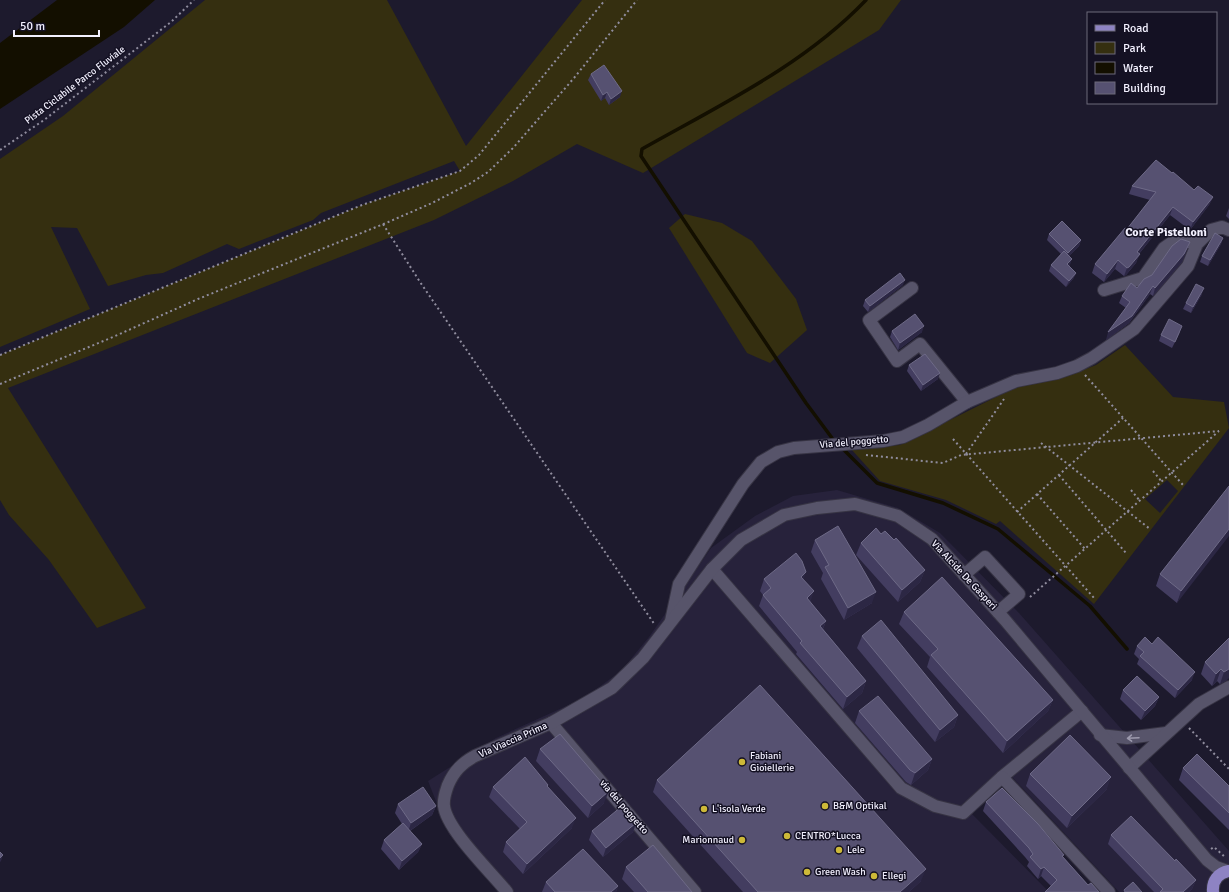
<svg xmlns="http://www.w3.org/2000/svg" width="1229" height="892" font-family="Signika,sans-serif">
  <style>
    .built { fill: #27223b }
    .green { fill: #352f10; fill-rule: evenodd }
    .water { fill: #130f00 }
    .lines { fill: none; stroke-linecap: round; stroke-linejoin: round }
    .stream { stroke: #130f00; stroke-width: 3.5 }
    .minor-casing { stroke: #373444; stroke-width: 14 }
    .major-casing { stroke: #373444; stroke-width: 14 }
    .path { stroke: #908d9e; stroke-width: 2; stroke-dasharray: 2 3; stroke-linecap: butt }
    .minor { stroke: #57546a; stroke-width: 12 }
    .major { stroke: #8e83c3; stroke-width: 12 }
    .wall { fill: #433d60 }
    .shaded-wall { fill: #2c2744 }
    .building { fill: #565171; stroke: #6e6a87 }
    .oneway { stroke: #9d9aad }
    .poi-dot { fill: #cdb938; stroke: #141123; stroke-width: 1.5 }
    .labels { text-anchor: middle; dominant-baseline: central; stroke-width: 3; stroke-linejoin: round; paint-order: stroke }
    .street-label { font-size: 10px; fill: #f2f0fe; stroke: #141123 }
    .poi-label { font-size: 10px; fill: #f2f0fe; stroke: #141123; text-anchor: start }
    .quarter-label { font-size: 12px; font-weight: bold; fill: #f2f0fe; stroke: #141123 }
  </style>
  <rect width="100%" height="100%" fill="#1d1a2d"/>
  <polygon class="built" points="837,490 898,508 940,533 1019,613 1229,851 1229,871 1206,892 1143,892 1135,884 1126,892 1119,892 1012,777 972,814 1049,892 498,892 449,834 428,781 496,738 584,698 621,671 649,637 711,548 755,516 793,496"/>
  <g class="green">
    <polygon points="205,0 387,0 466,146 582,0 901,0 879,30 643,173 577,144 513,181 434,220 8,388 146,608 97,628 49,560 9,515 0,500 0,355 362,205 460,171 454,161 321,213 313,220 239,249 227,244 163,273 146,275 108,286 77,228 51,227 90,309 0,347 0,159 63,116"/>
    <polygon points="685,214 722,223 752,241 796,299 807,330 770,363 747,353 669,228"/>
    <path d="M1125 345 1173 397 1224 402 1229 428 1094 604 1000 521 996 524 946 500 880 481 851 449 900 445 1016 387 1068 376 1096 365ZM1167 480 1178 491 1160 513 1145 499Z"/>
  </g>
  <polygon class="water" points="57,0 155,0 124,27 0,109 0,43"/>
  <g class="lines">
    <g class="stream">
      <path d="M832 438 806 403 641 156 642 149C720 105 804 65 866 0"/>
      <polyline points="844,450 877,483 943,503 998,529 1090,606 1127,649"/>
    </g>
    <g class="minor-casing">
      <g id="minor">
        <polyline points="912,288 869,320 897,361 920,344 967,402"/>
        <polyline points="1104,290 1143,278 1164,248 1177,239 1196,244"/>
        <polyline points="712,569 901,788 935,806 963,813 1002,777 1082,711"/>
        <polyline points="964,575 985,557 1019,594 998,612"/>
        <polyline points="671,621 679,584 743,484 761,462 778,452 794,448 883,441 903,437 928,425 967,402 1016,381 1057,373 1077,366 1092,358 1134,329 1188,266 1197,244 1211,230 1222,227 1229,230"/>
        <polyline points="551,723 695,892"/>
        <polyline points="1100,735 1127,738 1166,733"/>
        <polyline points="1129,768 1199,704 1229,687"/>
        <polyline points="1002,777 1109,892"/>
        <path d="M507 892C491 872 447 830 444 806 443 798 446 791 448 785 454 771 462 763 475 756L551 723 612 688 643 658 712 569 741 540 784 515 817 508 855 504 898 516 932 539 1005 620 1207 860 1216 867 1227 871"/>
      </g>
    </g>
    <g class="major-casing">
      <path id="major" d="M1213 892C1212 881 1218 873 1229 871"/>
    </g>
    <g class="path">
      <polyline points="0,150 44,120 171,22 194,0"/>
      <polyline points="383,224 420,282 655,625"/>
      <polyline points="0,355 362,205 460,171 479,155 605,0"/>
      <polyline points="1085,375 1183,485"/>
      <polyline points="0,384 113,337 198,299 386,223 432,203 471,183 488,172 513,148 574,78 637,0"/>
      <polyline points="953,439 1095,599"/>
      <polyline points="1041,443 1150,529"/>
      <polyline points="966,454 1004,399"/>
      <polyline points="866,455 943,463 961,455 1219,431"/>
      <polyline points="1153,471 1162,482"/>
      <polyline points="1059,475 1126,553"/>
      <polyline points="1131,490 1140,501"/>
      <polyline points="1037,494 1085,549"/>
      <polyline points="1017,512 1123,418"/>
      <polyline points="1030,597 1219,431"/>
      <polyline points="1189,728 1229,769"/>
      <polyline points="1211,849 1214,847 1226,858"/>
    </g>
    <use href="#minor" class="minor"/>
    <use href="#major" class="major"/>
  </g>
  <g class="wall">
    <polygon points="591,74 620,97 609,105 605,98 601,101 588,80"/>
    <polygon points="1172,173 1194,190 1213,197 1209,205 1190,230 1170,215 1139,254 1136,263 1126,275 1124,276 1115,269 1104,282 1092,273 1095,264 1127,229 1150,200 1129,194 1132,186"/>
    <polygon points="1229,208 1229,219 1226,216"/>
    <polygon points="1049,234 1081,240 1079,246 1069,256 1070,265 1069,266 1076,273 1073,279 1066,287 1049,271 1051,265 1061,254 1047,240"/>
    <polygon points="1223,238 1221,244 1208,266 1200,262 1202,256"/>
    <polygon points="1187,249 1182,262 1153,296 1150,294 1129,323 1106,340 1126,308 1119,303 1122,296 1137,288 1152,275"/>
    <polygon points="903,285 868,312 863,306 865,300"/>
    <polygon points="1202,294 1191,313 1183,309 1186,303"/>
    <polygon points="892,331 922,332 898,350 890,337"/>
    <polygon points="1180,332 1172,348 1159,341 1161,335"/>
    <polygon points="909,365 938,379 921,391 907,371"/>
    <polygon points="1229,486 1177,603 1156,586 1160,574"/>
    <polygon points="881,534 894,540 925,570 920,582 898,602 856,555 861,543"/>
    <polygon points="815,540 872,603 844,620 821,579 823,573 811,552"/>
    <polygon points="764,579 803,580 810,602 826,621 823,629 866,681 862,693 843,709 796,654 797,652 759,606 763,595 760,591"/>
    <polygon points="904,612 1053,700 1048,711 1003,753 927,667 930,657 899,624"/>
    <polygon points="862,636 958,715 954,727 935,742 857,648"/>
    <polygon points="1229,638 1227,680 1220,684 1217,681 1212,686 1201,674 1205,662"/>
    <polygon points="1137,646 1192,680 1175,698 1137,664 1139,659 1134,654"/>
    <polygon points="1123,690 1159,697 1155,706 1141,720 1120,699"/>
    <polygon points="859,711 932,759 928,770 911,785 906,782 855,723"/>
    <polygon points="540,749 604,803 588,818 536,761"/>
    <polygon points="1183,768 1229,786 1229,830 1179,780"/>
    <polygon points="1030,774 1107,789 1067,828 1026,786"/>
    <polygon points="657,780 921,881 909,892 743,892 653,792"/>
    <polygon points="493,787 548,787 572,828 523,874 503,852 506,842 520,829 489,797"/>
    <polygon points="986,802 1063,857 1088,885 1099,892 1051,886 1041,876 1038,879 1027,866 1029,862 1025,857 983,811"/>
    <polygon points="398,804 436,806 432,815 410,831 422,844 418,852 399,870 381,849 384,840 402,824 395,813"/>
    <polygon points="636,823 633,832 603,857 589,840 592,831"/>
    <polygon points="1111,835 1175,861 1196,880 1192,889 1189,892 1154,892 1108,844"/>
    <polygon points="626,867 692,892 634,892 622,879"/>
    <polygon points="546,882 618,886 616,892 542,892"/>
  </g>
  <g class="shaded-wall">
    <polygon points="622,91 620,97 609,105 611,99"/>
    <polygon points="607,92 605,98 601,101 603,95"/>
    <polygon points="1213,197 1209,205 1190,230 1193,222"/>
    <polygon points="1173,207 1170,215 1134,260 1137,252"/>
    <polygon points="1223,238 1221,244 1208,266 1210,260"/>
    <polygon points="1081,240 1079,246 1066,259 1068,253"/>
    <polygon points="1190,242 1182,262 1153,296 1155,288"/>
    <polygon points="1140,254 1136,263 1126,275 1124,276 1127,268"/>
    <polygon points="1072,259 1070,265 1065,270 1067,264"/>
    <polygon points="1118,260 1115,269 1104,282 1107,274"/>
    <polygon points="1076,273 1073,279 1066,287 1069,281"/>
    <polygon points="905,280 903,285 868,312 870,306"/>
    <polygon points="1153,286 1150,294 1129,323 1106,340 1108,332"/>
    <polygon points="1204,288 1202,294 1191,313 1193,307"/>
    <polygon points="924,326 922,332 898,350 900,343"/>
    <polygon points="940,373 938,379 921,391 923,385"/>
    <polygon points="1229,529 1229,536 1177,603 1181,591"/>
    <polygon points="925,570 920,582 898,602 902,590"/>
    <polygon points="806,572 802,584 801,577"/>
    <polygon points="814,591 810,603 807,598"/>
    <polygon points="876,592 872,603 844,620 848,608"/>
    <polygon points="826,621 821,633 820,626"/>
    <polygon points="1221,669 1217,681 1212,686 1216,674"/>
    <polygon points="1229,669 1229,678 1227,680 1220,684 1224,672"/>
    <polygon points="1195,672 1192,680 1175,698 1178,690"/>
    <polygon points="866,681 862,693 843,709 847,697"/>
    <polygon points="1159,697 1155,706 1141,720 1145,711"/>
    <polygon points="1053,700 1048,711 1003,753 1007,741"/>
    <polygon points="958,715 954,727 935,742 940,730"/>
    <polygon points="932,759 928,770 911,785 915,773"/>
    <polygon points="1111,777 1107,789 1067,828 1072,816"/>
    <polygon points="609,791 604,803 588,818 592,806"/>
    <polygon points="436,806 432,815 408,832 411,823"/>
    <polygon points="576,818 572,828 523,874 527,864"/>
    <polygon points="636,823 633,832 603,857 606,848"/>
    <polygon points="422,844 418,852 399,870 402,861"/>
    <polygon points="3,855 1,861 0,862 0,858"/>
    <polygon points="1044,867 1041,876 1038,879 1041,869"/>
    <polygon points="926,869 921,881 909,892 900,892"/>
    <polygon points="1196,880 1192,889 1189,892 1183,892"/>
    <polygon points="618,886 616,892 611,892"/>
  </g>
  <g class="building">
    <polygon points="604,65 622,91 611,99 607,92 603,95 591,74"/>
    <polygon points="1156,160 1172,173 1173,172 1194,190 1198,186 1213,197 1193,222 1173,207 1137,252 1140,254 1129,267 1127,268 1118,260 1107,274 1095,264 1125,228 1127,229 1156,192 1132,186"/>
    <polygon points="1062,221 1081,240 1068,253 1049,234"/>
    <polygon points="1215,233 1223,238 1210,260 1202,256"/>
    <polygon points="1181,239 1190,242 1184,254 1155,288 1153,286 1132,316 1108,332 1130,302 1122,296 1131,283 1137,288 1144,279 1152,275 1172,246"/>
    <polygon points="1064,251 1072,259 1067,264 1076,273 1069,281 1051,265"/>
    <polygon points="900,273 905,280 870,306 865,300"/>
    <polygon points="1196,284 1204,288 1193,307 1186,303"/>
    <polygon points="915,314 924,326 900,343 892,331"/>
    <polygon points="1169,319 1182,326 1175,342 1161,335"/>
    <polygon points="925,354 940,373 923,385 909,365"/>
    <polygon points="1229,486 1229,529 1181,591 1160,574"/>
    <polygon points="838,526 876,592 848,608 825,567 829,565 815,540"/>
    <polygon points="876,528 881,534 885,531 894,540 896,538 925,570 902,590 861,543"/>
    <polygon points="796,553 802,561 806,572 801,577 814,591 807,598 826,621 820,626 866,681 847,697 800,643 802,641 763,595 771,588 764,579"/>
    <polygon points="942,577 1053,700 1007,741 931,655 938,649 904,612"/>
    <polygon points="881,620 958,715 940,730 862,636"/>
    <polygon points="1145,637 1152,644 1158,637 1195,672 1178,690 1140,656 1144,652 1137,646"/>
    <polygon points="1229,638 1229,669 1224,672 1221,669 1216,674 1205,662"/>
    <polygon points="1137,676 1159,697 1145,711 1123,690"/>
    <polygon points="760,685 926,869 900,892 758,892 657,780"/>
    <polygon points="878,696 932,759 915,773 910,770 859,711"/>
    <polygon points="560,734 609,791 592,806 540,749"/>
    <polygon points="1070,735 1111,777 1072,816 1030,774"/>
    <polygon points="1197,754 1229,786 1229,813 1183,768"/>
    <polygon points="525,757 548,785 547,786 576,818 527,864 506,842 527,822 493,787"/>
    <polygon points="423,787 436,806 411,823 398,804"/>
    <polygon points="1002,788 1038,824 1064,855 1062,856 1088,885 1091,883 1099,892 1045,892 1057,880 1044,867 1041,869 1030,857 1033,854 1029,848 986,802"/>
    <polygon points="622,806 636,823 606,848 592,831"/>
    <polygon points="1131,816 1175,861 1176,859 1196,880 1183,892 1160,892 1163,889 1111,835"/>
    <polygon points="403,823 422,844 402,861 384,840"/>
    <polygon points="653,845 692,892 648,892 626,867"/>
    <polygon points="583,849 618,886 611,892 555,892 546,882"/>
    <polygon points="0,852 3,855 0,858"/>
    <polygon points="1133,882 1142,892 1125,892 1124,890"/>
  </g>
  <defs><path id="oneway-shaft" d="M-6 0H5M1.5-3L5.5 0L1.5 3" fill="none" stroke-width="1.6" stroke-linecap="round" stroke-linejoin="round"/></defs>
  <use class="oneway" href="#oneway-shaft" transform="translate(1133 738) rotate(177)"/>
  <g class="poi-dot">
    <circle cx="742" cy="762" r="4"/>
    <circle cx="825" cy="806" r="4"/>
    <circle cx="704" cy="809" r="4"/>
    <circle cx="787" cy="836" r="4"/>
    <circle cx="742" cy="840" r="4"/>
    <circle cx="839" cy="850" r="4"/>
    <circle cx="807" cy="872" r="4"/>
    <circle cx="874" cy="876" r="4"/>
  </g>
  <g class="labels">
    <g class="street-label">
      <text transform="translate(75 85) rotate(-37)">Pista Ciclabile Parco Fluviale</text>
      <text transform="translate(854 442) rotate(-5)">Via del poggetto</text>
      <text transform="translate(964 575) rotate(47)">Via Alcide De Gasperi</text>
      <text transform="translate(513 740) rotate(-24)">Via Viaccia Prima</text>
      <text transform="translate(624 807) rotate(49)">via del poggetto</text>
    </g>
    <g class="poi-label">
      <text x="750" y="756">Fabiani<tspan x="750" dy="12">Gioiellerie</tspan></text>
      <text x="833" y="806">B&amp;M Optikal</text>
      <text x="712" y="809">L'isola Verde</text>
      <text x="795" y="836">CENTRO*Lucca</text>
      <text x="734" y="840" text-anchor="end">Marionnaud</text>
      <text x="847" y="850">Lele</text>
      <text x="815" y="872">Green Wash</text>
      <text x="882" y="876">Ellegi</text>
    </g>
    <g class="quarter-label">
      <text x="1166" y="232">Corte Pistelloni</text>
    </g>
  </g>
  <rect x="1087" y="12" width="130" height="92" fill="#141123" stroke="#6d6a7b"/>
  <rect x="1095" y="25" width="20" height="6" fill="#8e83c3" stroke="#6d6a7b"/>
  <text x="1123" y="32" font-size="12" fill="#f2f0fe">Road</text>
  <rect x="1095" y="42" width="20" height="12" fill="#352f10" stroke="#6d6a7b"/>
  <text x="1123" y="52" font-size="12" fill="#f2f0fe">Park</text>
  <rect x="1095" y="62" width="20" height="12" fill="#130f00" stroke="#6d6a7b"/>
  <text x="1123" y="72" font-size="12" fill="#f2f0fe">Water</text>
  <rect x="1095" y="82" width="20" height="12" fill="#565171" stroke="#6d6a7b"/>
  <text x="1123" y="92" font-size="12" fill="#f2f0fe">Building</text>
  <path d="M14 30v6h85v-6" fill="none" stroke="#f2f0fe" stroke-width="2"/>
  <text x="20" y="30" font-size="12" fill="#f2f0fe" stroke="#141123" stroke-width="3" paint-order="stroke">50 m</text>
</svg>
